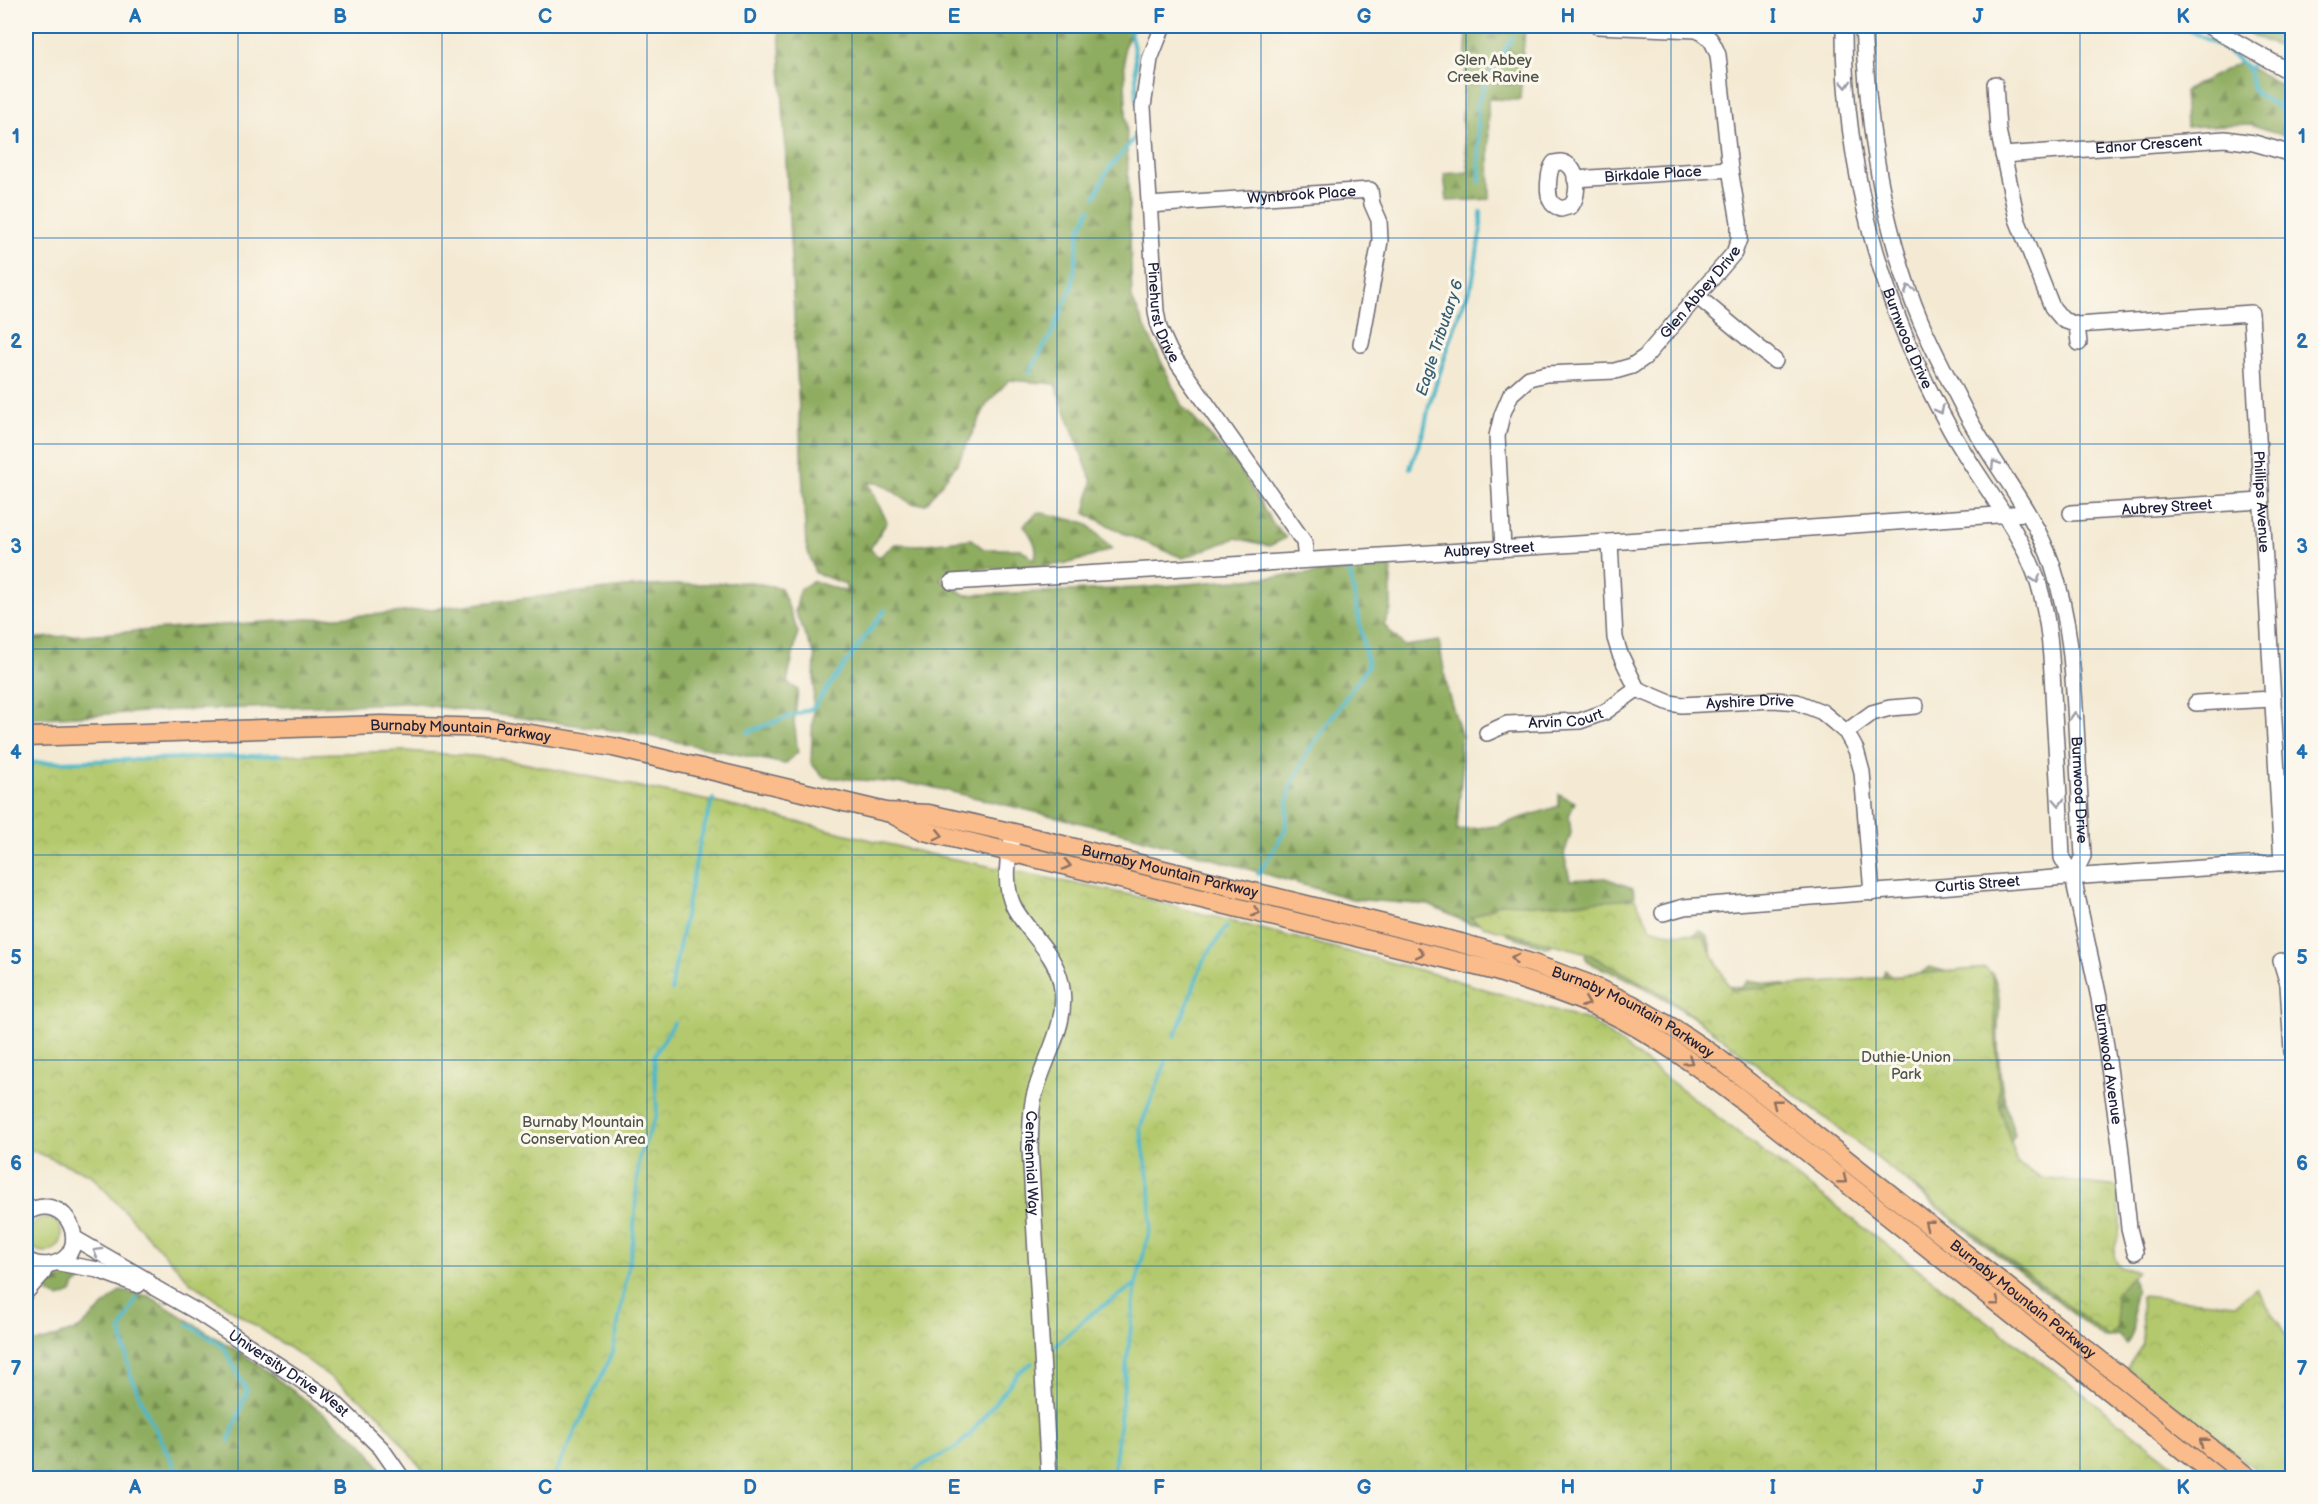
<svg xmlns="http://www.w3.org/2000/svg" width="2318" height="1504" font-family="'Balsamiq Sans',sans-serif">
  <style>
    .forest { fill: url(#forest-firs); stroke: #58684e; stroke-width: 1.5 }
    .park { fill: url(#park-crowns); stroke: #6b7654; stroke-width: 1.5 }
    .garden { fill: #b4c96d; stroke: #6b7654; stroke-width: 1.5 }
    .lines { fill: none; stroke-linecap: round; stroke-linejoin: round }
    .stream { stroke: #4db8c9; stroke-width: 4 }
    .minor-casing { stroke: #6c6871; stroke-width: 18 }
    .major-casing { stroke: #6c6871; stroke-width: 21 }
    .minor { stroke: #fff; stroke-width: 15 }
    .major { stroke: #f9bc8a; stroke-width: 18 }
    .oneway { stroke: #9c9ca7 }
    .oneway2 { stroke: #8e6f62 }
    .grid { fill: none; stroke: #1f6fb2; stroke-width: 1.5; stroke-opacity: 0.55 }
    .labels { text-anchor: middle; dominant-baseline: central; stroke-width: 6; stroke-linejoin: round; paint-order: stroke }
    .park-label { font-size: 15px; fill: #4e544a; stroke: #fbf7ec }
    .street-label { font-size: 15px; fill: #22223b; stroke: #fbf7ec }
    .water-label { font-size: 16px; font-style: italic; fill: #335e74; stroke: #fbf7ec }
    .neatline { fill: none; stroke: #1f6fb2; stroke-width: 2 }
    .grid-label { font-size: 20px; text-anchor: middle; font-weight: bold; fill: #1f6fb2 }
  </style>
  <defs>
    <pattern id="forest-firs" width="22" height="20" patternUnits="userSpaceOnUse" patternTransform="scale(1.5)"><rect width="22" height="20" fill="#8fad60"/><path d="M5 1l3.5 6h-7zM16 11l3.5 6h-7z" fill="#748c50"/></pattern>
    <pattern id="park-crowns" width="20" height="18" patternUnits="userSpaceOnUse" patternTransform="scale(1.5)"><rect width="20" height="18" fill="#b4c96d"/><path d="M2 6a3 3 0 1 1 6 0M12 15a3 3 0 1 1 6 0" fill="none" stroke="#9aac5f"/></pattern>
  </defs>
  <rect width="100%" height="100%" fill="#fbf7ec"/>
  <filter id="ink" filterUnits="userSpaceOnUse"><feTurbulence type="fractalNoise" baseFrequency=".0167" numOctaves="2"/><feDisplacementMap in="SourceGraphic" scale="12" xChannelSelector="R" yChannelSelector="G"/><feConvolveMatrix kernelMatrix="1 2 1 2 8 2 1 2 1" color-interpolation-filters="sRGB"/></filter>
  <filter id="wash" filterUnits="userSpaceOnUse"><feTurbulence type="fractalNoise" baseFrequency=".008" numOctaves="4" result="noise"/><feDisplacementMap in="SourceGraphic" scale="24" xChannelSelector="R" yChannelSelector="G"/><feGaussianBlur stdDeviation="1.35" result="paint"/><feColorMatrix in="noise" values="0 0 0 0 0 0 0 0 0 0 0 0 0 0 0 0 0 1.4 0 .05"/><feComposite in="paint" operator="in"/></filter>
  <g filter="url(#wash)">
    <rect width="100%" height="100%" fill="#f4ead4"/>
    <g class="forest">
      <path d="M779 26H1135L1124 47 1132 299 1182 406 1239 467 1271 521 1286 538 1269 546 1236 538 1183 558 1125 534 1085 513 1092 482 1055 384 1009 380 987 404 958 462 926 504H912L882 484 868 482 887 522 870 549 879 557 895 544 919 545 971 539 984 549H1021L1034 560C1040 547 1031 536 1024 525L1038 512 1086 523 1112 548C1064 573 1002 567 950 569L940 579 965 595 1139 588 1391 567V610L1384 625 1404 646 1439 641 1448 693 1462 737 1460 744 1462 769 1457 830 1496 826 1559 806V794L1575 802 1569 816 1571 833 1564 854 1570 880 1605 878 1633 888 1635 896 1603 907 1650 935 1692 937 1699 930 1707 935 1722 985 1741 988 1748 981H1754L1805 988 1881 984 1885 970 1895 979 1915 987 1921 973 1930 967 1963 976 1975 972H1991C2005 995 1996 1019 1998 1044 1999 1075 2004 1105 2015 1134L2009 1146 2012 1161 2048 1182 2089 1184 2111 1267C2118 1270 2128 1273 2133 1279 2138 1286 2134 1294 2133 1303 2132 1323 2139 1325 2126 1344L2118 1335 2104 1338 1925 1198 1884 1159 1748 1052 1660 996 1628 979 1589 963 1585 957 1589 945 1557 931 1551 946 1545 947 1508 935 1499 922 1470 924 1429 905 1352 899 1127 834 923 785 823 777 811 763 815 656 795 612 800 589 813 581 847 592 845 584 815 573 806 545Z"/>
      <polygon points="1500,26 1525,26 1520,100 1488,99 1490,199 1447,201 1444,174 1469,172 1462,121 1467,33 1499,35"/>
      <polygon points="2237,26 2292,26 2292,51 2266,42"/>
      <polygon points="2240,62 2292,91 2292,138 2250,124 2186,127 2184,91"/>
      <polygon points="750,582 781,588 798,632 787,682 798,690 794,722 798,752 785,764 634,733 410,703 178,710 26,719 26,639 394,613 625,587"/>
      <polygon points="71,1276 82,1276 83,1280 75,1285 72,1293 59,1298 49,1294 45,1286 50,1282"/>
      <polygon points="120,1291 149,1296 252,1360 363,1443 387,1478 26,1478 26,1344 46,1340 79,1329"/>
    </g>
    <g class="park">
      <polygon points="406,751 498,758 719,803 929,854 1131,895 1438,975 1591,1021 2082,1393 2190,1478 429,1478 376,1411 303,1357 191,1283 91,1175 26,1148 26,763"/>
      <path d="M1635 899 1651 928 1664 932 1702 936 1732 991 1986 968 1992 975 2000 1108 2017 1163 2040 1178 2118 1187C2119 1200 2120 1213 2120 1226 2120 1241 2107 1253 2120 1267L2137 1271 2115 1294 2118 1327 2109 1337 1667 996 1587 953 1483 926 1471 918 1501 903 1542 905Z"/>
      <polygon points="2256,1288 2292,1344 2292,1478 2267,1478 2127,1368 2143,1344 2141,1296 2235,1304"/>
    </g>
    <circle class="garden" cx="45" cy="1235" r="17"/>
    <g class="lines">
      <g class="stream">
        <polyline points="1129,26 1135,54 1137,102"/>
        <polyline points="2260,26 2275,35"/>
        <path d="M2176 30 2184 28C2207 40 2232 50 2249 70"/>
        <polyline points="2252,65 2249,70 2254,92 2292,116"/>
        <polyline points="1480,182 1477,104 1487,80 1512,38"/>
        <polyline points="1095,197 1107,171 1138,134"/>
        <polyline points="1029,373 1052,333 1072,287 1080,229 1090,209"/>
        <polyline points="1410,468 1424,430 1429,405 1461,308 1472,284 1481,229 1481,212"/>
        <polyline points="748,732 813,708 885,610"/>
        <polyline points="26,763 281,755"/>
        <polyline points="1258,874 1285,831 1290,788 1307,753 1368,666 1348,563"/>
        <polyline points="672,991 672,982 700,841 713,799"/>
        <polyline points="1175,1037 1203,961 1227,926"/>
        <polyline points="137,1297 121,1330 130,1373 147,1414 181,1478"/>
        <polyline points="188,1324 223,1346 247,1391 229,1441"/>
        <polyline points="1050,1350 1091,1314 1136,1284"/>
        <polyline points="553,1478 613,1352 633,1241 639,1157 657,1114 654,1056 674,1023"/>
        <polyline points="905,1478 921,1466 957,1447 971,1433 1020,1371 1032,1363"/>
        <polyline points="1113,1478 1136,1284 1151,1224 1150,1187 1140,1128 1166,1062"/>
      </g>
    </g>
  </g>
  <g filter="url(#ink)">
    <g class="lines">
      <g class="minor-casing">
        <g id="minor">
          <path id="s1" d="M1163 26 1150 59 1143 107 1156 311 1159 328 1170 352 1304 542 1306 560"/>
          <path id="s2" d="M1844 26C1843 165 1882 308 1950 429 1978 480 2019 526 2038 582 2051 624 2052 669 2054 713 2057 761 2060 809 2062 858L2073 877 2099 998 2120 1144 2129 1228 2135 1252"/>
          <path id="s3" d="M1863 26C1868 125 1882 229 1921 322 1935 354 1951 384 1967 415 1993 465 2034 511 2052 564 2070 620 2073 668 2076 725 2078 769 2081 812 2083 856L2073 877"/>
          <polyline points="2208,26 2292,73"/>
          <path id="s4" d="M1995 84 1998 130 2017 219 2052 307 2063 320 2077 325 2251 313 2282 863"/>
          <path id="s5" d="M2003 155 2225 139 2254 143 2292 154"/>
          <path d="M1561 162C1578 164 1581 193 1571 206L1561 209C1558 207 1554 206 1552 203 1546 196 1548 170 1554 163Z"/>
          <path id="s6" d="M1575 179 1730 169"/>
          <path id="s7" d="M1149 205 1370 190 1372 204 1379 220 1380 241 1361 344"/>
          <polyline points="1698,297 1775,361"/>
          <polyline points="2077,325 2079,343"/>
          <path id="s8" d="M2071 513 2261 501"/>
          <path id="s9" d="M1610 542 1615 638 1620 654 1637 689 1670 703 1682 705 1774 700 1797 702 1822 712 1846 732 1856 750 1862 772 1872 893"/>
          <path id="s10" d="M1503 548 1497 436 1502 415 1511 394 1529 378 1546 374 1615 371 1632 366 1645 357 1734 253 1739 239V222L1730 169 1718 55C1713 42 1710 35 1696 30L1597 26"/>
          <path id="s11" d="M952 582 1610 542 2026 513"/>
          <polyline points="2196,703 2273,699"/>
          <polyline points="1846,732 1872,713 1890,708 1916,706"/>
          <path id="s12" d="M1487 733 1507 724 1580 721 1605 712 1637 689"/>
          <path id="s13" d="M1014 833C1007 855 1003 889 1015 909 1030 935 1055 953 1061 983 1070 1024 1043 1059 1034 1097 1030 1113 1031 1132 1030 1148L1049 1478"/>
          <path id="s14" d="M1663 913 1684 907 2054 878 2292 862"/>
          <polyline points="2281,961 2288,984 2292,1052"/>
          <path d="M26 1213C69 1187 94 1255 52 1264 42 1266 34 1265 26 1259"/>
          <path id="s15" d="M74 1238 145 1279 155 1288 199 1313 334 1402 381 1448 402 1478"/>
          <polyline points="59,1263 98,1270 138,1285"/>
          <polyline points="26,1292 43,1273 46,1265"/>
        </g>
      </g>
      <g class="major-casing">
        <g id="major">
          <path id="s16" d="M26 737 381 725 493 728 613 747 886 812 929 814 1014 833 1461 943 1531 963 1586 983 1633 1005 1673 1028 1718 1058 2249 1478"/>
          <path d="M892 814 924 831 1492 970C1531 982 1571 995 1608 1012 1655 1035 1697 1066 1738 1097L2218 1478"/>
        </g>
      </g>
      <use href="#minor" class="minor"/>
      <use href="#major" class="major"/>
    </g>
    <defs><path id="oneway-chevron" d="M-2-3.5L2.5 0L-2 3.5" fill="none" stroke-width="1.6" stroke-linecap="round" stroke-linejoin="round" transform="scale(1.5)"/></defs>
    <g class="oneway">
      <use href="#oneway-chevron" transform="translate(1846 84) rotate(86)"/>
      <use href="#oneway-chevron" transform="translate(1909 289) rotate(-110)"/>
      <use href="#oneway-chevron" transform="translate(1940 410) rotate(63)"/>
      <use href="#oneway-chevron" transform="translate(1995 464) rotate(-122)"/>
      <use href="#oneway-chevron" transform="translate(2036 579) rotate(71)"/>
      <use href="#oneway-chevron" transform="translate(2075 716) rotate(-93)"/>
      <use href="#oneway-chevron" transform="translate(2059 802) rotate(87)"/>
      <use href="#oneway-chevron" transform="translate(97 1252) rotate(-150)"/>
    </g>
    <g class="oneway2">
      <use href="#oneway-chevron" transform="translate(939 835) rotate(13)"/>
      <use href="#oneway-chevron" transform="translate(1067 865) rotate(13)"/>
      <use href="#oneway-chevron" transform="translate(1256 912) rotate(15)"/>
      <use href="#oneway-chevron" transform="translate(1420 953) rotate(13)"/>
      <use href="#oneway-chevron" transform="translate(1515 958) rotate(-164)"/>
      <use href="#oneway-chevron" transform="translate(1586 1003) rotate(22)"/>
      <use href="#oneway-chevron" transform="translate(1689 1061) rotate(34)"/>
      <use href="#oneway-chevron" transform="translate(1776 1103) rotate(-142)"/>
      <use href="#oneway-chevron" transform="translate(1843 1180) rotate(39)"/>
      <use href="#oneway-chevron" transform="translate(1928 1224) rotate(-142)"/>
      <use href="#oneway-chevron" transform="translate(1996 1302) rotate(39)"/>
      <use href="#oneway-chevron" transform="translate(2203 1442) rotate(-142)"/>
    </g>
  </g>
  <path class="grid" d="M238 26V1478M442 26V1478M647 26V1478M852 26V1478M1057 26V1478M1261 26V1478M1466 26V1478M1671 26V1478M1876 26V1478M2080 26V1478M26 238H2292M26 444H2292M26 649H2292M26 855H2292M26 1060H2292M26 1266H2292"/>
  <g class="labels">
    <g class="park-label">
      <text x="1493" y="60">Glen Abbey<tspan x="1493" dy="17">Creek Ravine</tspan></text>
      <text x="1906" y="1057">Duthie-Union<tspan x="1906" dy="17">Park</tspan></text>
      <text x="583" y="1122">Burnaby Mountain<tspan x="583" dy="17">Conservation Area</tspan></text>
    </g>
    <g class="street-label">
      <text stroke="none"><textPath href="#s5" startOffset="146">Ednor Crescent</textPath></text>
      <text stroke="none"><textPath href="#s6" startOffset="78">Birkdale Place</textPath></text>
      <text stroke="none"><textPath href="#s7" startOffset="153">Wynbrook Place</textPath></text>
      <text stroke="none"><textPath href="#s10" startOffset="386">Glen Abbey Drive</textPath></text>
      <text stroke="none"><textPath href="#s1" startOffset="291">Pinehurst Drive</textPath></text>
      <text stroke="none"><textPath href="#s2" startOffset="321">Burnwood Drive</textPath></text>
      <text stroke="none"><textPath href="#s4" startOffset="627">Phillips Avenue</textPath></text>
      <text stroke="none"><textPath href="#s8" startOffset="96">Aubrey Street</textPath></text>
      <text stroke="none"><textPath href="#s11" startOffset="538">Aubrey Street</textPath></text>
      <text stroke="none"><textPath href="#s9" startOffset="268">Ayshire Drive</textPath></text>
      <text stroke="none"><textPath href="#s12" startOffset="81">Arvin Court</textPath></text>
      <text stroke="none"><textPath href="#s16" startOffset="435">Burnaby Mountain Parkway</textPath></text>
      <text stroke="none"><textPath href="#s3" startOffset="807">Burnwood Drive</textPath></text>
      <text stroke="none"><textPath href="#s16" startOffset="1160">Burnaby Mountain Parkway</textPath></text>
      <text stroke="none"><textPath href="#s14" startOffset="316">Curtis Street</textPath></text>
      <text stroke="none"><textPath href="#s16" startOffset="1646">Burnaby Mountain Parkway</textPath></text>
      <text stroke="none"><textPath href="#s2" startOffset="1088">Burnwood Avenue</textPath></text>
      <text stroke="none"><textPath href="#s13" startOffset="351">Centennial Way</textPath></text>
      <text stroke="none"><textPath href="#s16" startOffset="2132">Burnaby Mountain Parkway</textPath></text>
      <text stroke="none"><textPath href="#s15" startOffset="254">University Drive West</textPath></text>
    </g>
    <g class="water-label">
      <text transform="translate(1440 338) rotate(-72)">Eagle Tributary 6</text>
    </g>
  </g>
  <rect width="2318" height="1504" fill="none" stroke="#fbf7ec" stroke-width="66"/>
  <rect x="33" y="33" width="2252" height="1438" class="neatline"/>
  <g class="grid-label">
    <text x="135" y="23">A</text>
    <text x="340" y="23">B</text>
    <text x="545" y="23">C</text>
    <text x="750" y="23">D</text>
    <text x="954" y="23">E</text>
    <text x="1159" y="23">F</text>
    <text x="1364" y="23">G</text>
    <text x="1568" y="23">H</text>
    <text x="1773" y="23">I</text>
    <text x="1978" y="23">J</text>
    <text x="2183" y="23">K</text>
    <text x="16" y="143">1</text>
    <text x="2302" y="143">1</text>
    <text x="16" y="348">2</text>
    <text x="2302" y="348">2</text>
    <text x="16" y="553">3</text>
    <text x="2302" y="553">3</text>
    <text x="16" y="759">4</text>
    <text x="2302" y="759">4</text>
    <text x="16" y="964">5</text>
    <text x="2302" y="964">5</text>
    <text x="16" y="1170">6</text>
    <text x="2302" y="1170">6</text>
    <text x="16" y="1375">7</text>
    <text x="2302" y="1375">7</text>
    <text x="135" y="1494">A</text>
    <text x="340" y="1494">B</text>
    <text x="545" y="1494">C</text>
    <text x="750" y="1494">D</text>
    <text x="954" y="1494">E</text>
    <text x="1159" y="1494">F</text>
    <text x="1364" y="1494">G</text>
    <text x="1568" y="1494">H</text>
    <text x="1773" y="1494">I</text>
    <text x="1978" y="1494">J</text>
    <text x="2183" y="1494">K</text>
  </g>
</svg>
